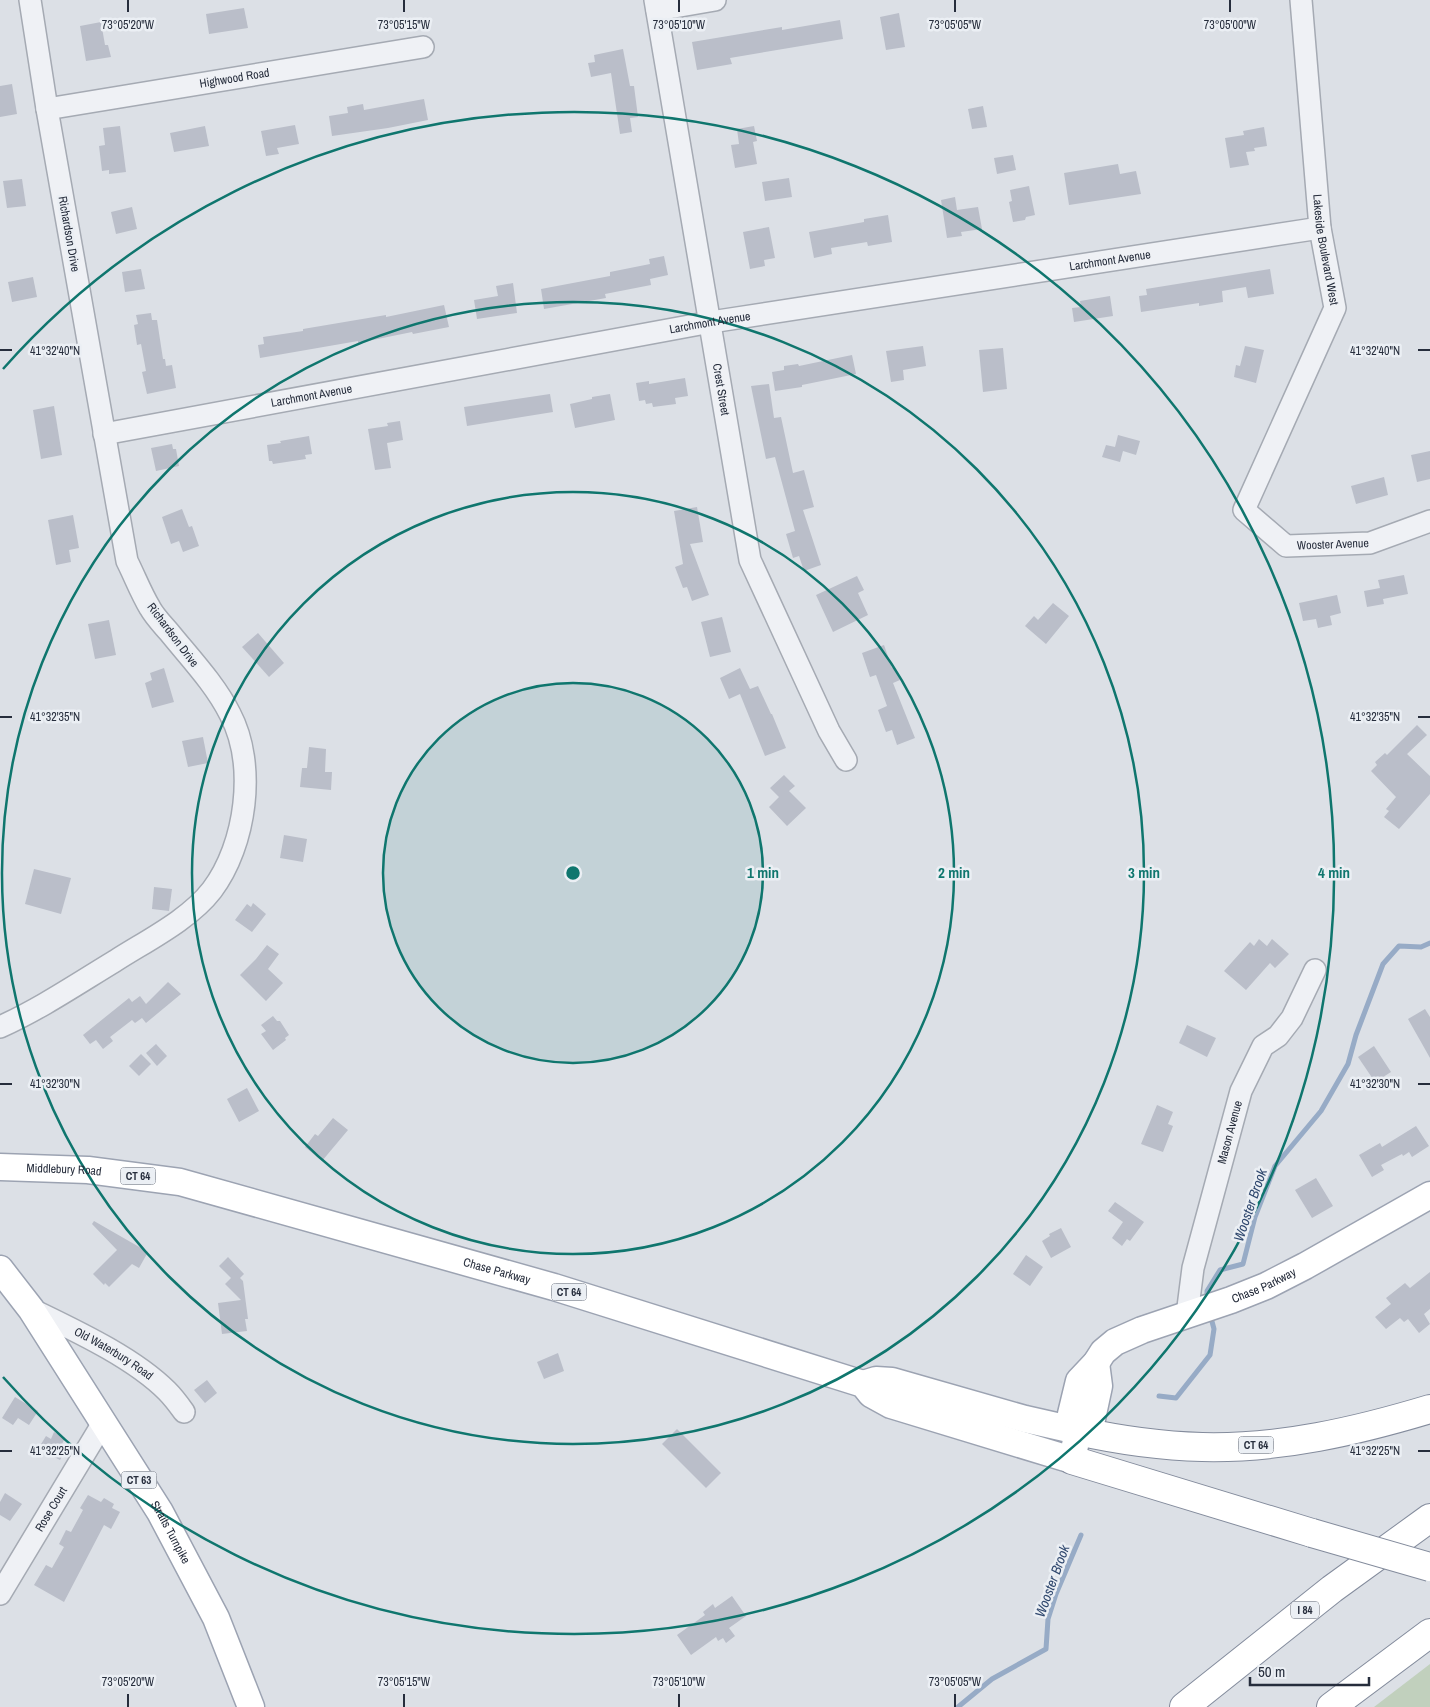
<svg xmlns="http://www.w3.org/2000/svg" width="1430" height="1707" font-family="'Archivo Narrow',sans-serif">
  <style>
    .green { fill: #c1d0bd }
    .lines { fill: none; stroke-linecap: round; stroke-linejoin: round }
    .stream { stroke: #97abc6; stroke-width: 5 }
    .building { fill: #babec9 }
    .minor-casing { stroke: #a5aab3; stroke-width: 24 }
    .major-casing { stroke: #9ca3b2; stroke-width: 29 }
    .highway-casing { stroke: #848c9d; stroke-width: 30 }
    .minor { stroke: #eff1f5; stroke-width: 21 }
    .major { stroke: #fff; stroke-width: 26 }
    .highway { stroke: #fff; stroke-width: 28 }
    .highway-bridge-casing { stroke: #848c9d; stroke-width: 30; stroke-linecap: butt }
    .highway-bridge { stroke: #fff; stroke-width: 28 }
    .ticks { fill: none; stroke: #262d3c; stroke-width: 2 }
    .ring { fill: none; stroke: #0f766e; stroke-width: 2.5 }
    .labels { text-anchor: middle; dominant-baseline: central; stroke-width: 5; stroke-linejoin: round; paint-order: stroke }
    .shield { fill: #ebeff4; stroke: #616773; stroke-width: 1 }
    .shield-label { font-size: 11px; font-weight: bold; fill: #262d3c }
    .street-label { font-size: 12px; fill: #262d3c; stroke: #ebeff4 }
    .water-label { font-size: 14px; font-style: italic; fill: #31496f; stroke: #ebeff4 }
    .ticks-label { font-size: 12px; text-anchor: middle; fill: #262d3c; stroke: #ebeff4; stroke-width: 5; stroke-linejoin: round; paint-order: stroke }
    .centre { fill: #0f766e; stroke: #ebeff4; stroke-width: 2.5 }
    .ring-label { font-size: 15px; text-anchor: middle; font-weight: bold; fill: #0f766e; stroke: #ebeff4; stroke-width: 5; stroke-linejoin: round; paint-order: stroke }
  </style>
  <rect width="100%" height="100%" fill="#dce0e6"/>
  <polygon class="green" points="1430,1664 1430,1707 1374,1707"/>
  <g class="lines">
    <g class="stream">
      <polyline points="1207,1301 1207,1291 1220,1270 1243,1264 1255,1217 1275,1166 1321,1111 1348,1064 1356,1035 1383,964 1399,946 1421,947 1430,943"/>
      <polyline points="1159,1396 1176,1398 1210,1355 1214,1329 1210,1314"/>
      <polyline points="958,1707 992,1679 1046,1649 1048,1619 1056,1594 1081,1535"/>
    </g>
  </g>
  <g class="building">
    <polygon points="244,8 248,28 209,34 206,14"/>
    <polygon points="899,13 905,47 886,50 880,17"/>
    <polygon points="840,20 843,39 730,58 732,64 697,70 692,42 782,27 782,30"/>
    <polygon points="101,22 105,45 108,45 111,57 86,61 80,26"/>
    <polygon points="623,49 630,86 634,86 638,117 630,118 632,132 620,134 611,73 591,77 588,63 595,62 594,55"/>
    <polygon points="12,84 17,114 0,117 0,86"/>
    <polygon points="424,99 428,120 388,128 332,136 329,116 348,113 347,107 363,104 364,110"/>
    <polygon points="983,106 987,127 972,129 968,109"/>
    <polygon points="295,125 299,144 277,148 279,154 266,156 261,131"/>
    <polygon points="120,126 126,172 109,174 109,170 102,171 99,146 105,145 103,128"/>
    <polygon points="205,126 209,146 174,152 170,133"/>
    <polygon points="754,126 757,141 753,142 757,164 735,168 731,145 739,144 737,129"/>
    <polygon points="1264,127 1267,146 1254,148 1255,151 1246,152 1249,165 1230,168 1225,138 1244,135 1243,131"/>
    <polygon points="1013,155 1016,170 997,174 994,158"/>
    <polygon points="1118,164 1120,174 1136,171 1141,194 1069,205 1064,173"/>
    <polygon points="789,178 792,197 765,201 762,182"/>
    <polygon points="22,179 26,206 7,208 3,181"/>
    <polygon points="1029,186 1035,215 1026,217 1025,220 1013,222 1009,202 1012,201 1010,190"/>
    <polygon points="955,197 957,210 978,207 982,229 961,232 962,236 947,238 941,200"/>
    <polygon points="132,207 137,229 116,234 111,212"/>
    <polygon points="888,215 892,242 868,246 867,242 831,248 832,254 814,258 809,232 864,222 864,219"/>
    <polygon points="769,227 775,258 764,260 765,266 750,269 743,232"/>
    <polygon points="664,256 668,275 650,279 651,285 605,294 606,298 544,309 541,289 610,276 610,272 650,264 649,259"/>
    <polygon points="141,269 145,289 125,292 122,272"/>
    <polygon points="1270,269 1274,294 1248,298 1246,287 1222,291 1223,302 1199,306 1199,303 1141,312 1139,296 1147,295 1146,289"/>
    <polygon points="33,277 37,297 12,302 8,282"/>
    <polygon points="513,283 517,313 477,319 474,300 498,296 496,286"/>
    <polygon points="1110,296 1113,316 1074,322 1072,308 1081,307 1080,301"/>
    <polygon points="444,305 449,327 413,334 412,332 358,343 358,341 260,358 258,345 264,344 263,337 303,331 303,329 386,315 386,317"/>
    <polygon points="151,313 152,320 157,320 163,359 165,359 166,366 172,365 176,388 147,394 142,372 146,371 141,344 137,345 134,325 138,324 136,315"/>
    <polygon points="923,346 926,366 903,370 904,380 891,382 886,351"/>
    <polygon points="1245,346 1264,350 1256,383 1234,377 1236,365 1240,366"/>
    <polygon points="1003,348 1007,389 983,392 979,350"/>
    <polygon points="852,355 856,374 802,385 802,387 775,391 772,372 784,370 784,366 798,364 799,366"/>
    <polygon points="685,378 688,396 675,398 676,404 653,407 652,403 646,404 645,400 639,401 636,383 649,381 649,384"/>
    <polygon points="769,384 774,418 781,417 793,473 804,470 814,507 803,510 821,565 804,571 799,556 793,558 786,534 795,531 775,457 766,459 754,401 751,386"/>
    <polygon points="550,394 553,412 467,426 464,407"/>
    <polygon points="610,394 615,420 575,428 570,404 592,399 592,397"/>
    <polygon points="54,406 62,455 41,459 33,410"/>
    <polygon points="400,421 403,440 387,443 391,468 375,470 368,429 388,426 387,423"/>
    <polygon points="1118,435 1140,441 1136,455 1123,451 1120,462 1102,457 1106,445 1115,447"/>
    <polygon points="309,436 312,454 305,455 306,459 273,464 272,461 269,461 267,445 281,443 280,441"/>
    <polygon points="172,444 173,449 176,449 179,466 156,471 151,448"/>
    <polygon points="1430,451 1430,479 1417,482 1411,455"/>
    <polygon points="1384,477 1388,495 1356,504 1351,486"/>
    <polygon points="697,507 703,542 690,544 709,595 692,601 687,587 683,588 675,567 683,564 674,511"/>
    <polygon points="182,509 189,527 192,526 199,546 183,552 179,541 171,544 162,517"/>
    <polygon points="73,515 79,548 69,550 71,562 56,565 48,520"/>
    <polygon points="1404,575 1408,594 1383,599 1384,604 1367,607 1364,591 1380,588 1378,580"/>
    <polygon points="857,576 864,590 858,593 868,615 833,632 816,595"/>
    <polygon points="1337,595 1341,613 1330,616 1332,625 1318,628 1316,619 1303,621 1299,603"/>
    <polygon points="1053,603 1069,616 1046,644 1025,626 1034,616 1038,620"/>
    <polygon points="722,617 731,652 710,657 701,622"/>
    <polygon points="109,620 116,655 95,659 88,624"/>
    <polygon points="258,633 284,663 269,677 242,647"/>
    <polygon points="884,645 892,668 894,667 900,680 893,683 915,738 897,745 892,730 886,732 878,710 887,706 876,675 870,677 862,653"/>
    <polygon points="164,668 174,702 152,708 145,683 152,680 150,673"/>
    <polygon points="740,668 750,689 758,686 771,714 772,714 786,748 765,756 740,694 729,699 720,678"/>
    <polygon points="1417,725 1427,735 1407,754 1430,776 1430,794 1399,829 1384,817 1389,811 1386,809 1396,797 1371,771 1377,765 1375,762 1385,753 1387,755"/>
    <polygon points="203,737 208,763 188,767 182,741"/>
    <polygon points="309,747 326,749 325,772 332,772 331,790 300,787 302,768 307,768"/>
    <polygon points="784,775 795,786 789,791 806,808 787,826 769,807 779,797 770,788"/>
    <polygon points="284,835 307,839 303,862 280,858"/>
    <polygon points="34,869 71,878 61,914 25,904"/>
    <polygon points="154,887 172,889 169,911 152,909"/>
    <polygon points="253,903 266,914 252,932 235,920 247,904 251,907"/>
    <polygon points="1259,939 1267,946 1272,939 1289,954 1275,968 1270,963 1246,990 1224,971 1250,942 1254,946"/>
    <polygon points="267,945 279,954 268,969 283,983 266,1001 240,975 256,959"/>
    <polygon points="168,982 181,994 146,1023 142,1018 135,1023 132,1020 110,1037 113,1041 103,1049 96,1040 90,1044 83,1035 129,998 132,1002 140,996 146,1004"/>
    <polygon points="1425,1009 1430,1017 1430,1058 1408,1019"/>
    <polygon points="273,1016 277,1021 280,1021 289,1035 285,1038 286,1040 273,1050 261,1034 266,1031 261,1025"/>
    <polygon points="1187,1025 1216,1038 1207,1057 1179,1043"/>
    <polygon points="156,1044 167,1056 157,1066 146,1053"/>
    <polygon points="1374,1046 1391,1072 1375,1082 1358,1057"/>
    <polygon points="141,1054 151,1064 139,1076 129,1066"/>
    <polygon points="247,1088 259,1111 239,1122 227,1099"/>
    <polygon points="1157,1105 1173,1112 1168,1124 1173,1126 1163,1152 1141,1144"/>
    <polygon points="333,1118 348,1130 322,1161 305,1147 315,1134 318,1136"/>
    <polygon points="1416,1126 1429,1146 1412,1157 1409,1152 1403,1156 1402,1154 1381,1165 1384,1170 1372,1177 1359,1155 1380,1143 1382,1147"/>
    <polygon points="1316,1178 1333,1206 1312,1218 1295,1190"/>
    <polygon points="1115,1202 1144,1222 1130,1241 1127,1239 1122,1246 1112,1238 1123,1222 1108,1211"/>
    <polygon points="94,1221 148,1252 139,1268 132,1264 109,1287 105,1283 104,1285 93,1274 117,1250 92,1224"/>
    <polygon points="1061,1228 1071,1247 1051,1258 1042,1241 1050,1236 1049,1234"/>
    <polygon points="1026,1255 1043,1267 1030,1286 1013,1274"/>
    <polygon points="228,1257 244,1274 240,1278 243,1281 248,1319 245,1319 247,1331 222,1334 218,1303 241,1300 225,1284 231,1278 219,1266"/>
    <polygon points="1430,1272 1430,1309 1424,1314 1430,1324 1419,1333 1408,1319 1404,1322 1400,1318 1386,1329 1375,1317 1391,1304 1386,1298 1405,1283 1410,1288"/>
    <polygon points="558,1353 564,1371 544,1379 537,1362"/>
    <polygon points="207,1380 217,1393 205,1403 194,1390"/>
    <polygon points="15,1397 38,1411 29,1425 18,1418 13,1425 2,1418"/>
    <polygon points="677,1429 721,1473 706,1488 662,1444"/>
    <polygon points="54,1432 65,1438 62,1444 67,1447 60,1460 38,1449 46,1436 51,1439"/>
    <polygon points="5,1493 22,1504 10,1521 0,1515 0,1502"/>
    <polygon points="88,1495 101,1502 104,1498 114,1504 112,1508 120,1512 111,1529 104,1525 64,1602 34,1585 46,1565 52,1568 64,1547 59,1544 66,1530 71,1532 83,1510 80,1508"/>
    <polygon points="732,1596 746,1616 729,1628 735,1636 726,1643 723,1638 718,1641 716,1637 691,1655 677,1635 705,1615 703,1612 713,1604 715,1608"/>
  </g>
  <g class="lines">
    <g class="minor-casing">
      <g id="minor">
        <path id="s1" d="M655 0 750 560 829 731 846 760"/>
        <path id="s2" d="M1301 0 1320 228 1335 308 1244 510 1286 546 1370 543 1430 521"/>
        <polyline points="657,10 715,0"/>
        <path id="s3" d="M47 109 423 47"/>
        <path id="s4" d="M104 434 711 322 1320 228"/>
        <path d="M0 1027C40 1009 77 984 115 961 146 941 189 920 212 890 246 845 257 765 230 714 215 684 190 658 169 632 163 625 155 617 150 608 141 593 135 577 127 561L47 109 30 0"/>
        <path id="s5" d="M31 1309C74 1330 133 1357 167 1391 173 1397 179 1405 184 1412"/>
        <path id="s6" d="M1187 1315 1193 1268 1241 1091 1263 1046 1278 1036 1292 1018 1315 970"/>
        <path id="s7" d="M0 1594 103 1423"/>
      </g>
    </g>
    <g class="major-casing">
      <g id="major">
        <path id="s8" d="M0 1167 88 1170 180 1182 554 1287 863 1384 871 1394 891 1405 1072 1460 1078 1431 1092 1419 1099 1386 1096 1363"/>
        <path id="s9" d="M0 1269 31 1309 160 1512 216 1618 251 1707"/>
        <polyline points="863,1384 876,1380 892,1381 1025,1419 1078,1431"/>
        <path id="s10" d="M1078 1431 1071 1414 1079 1381 1096 1363 1103 1352 1115 1342 1142 1330 1231 1300 1266 1286 1305 1266 1430 1195"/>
      </g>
    </g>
    <g class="highway-casing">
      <g id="highway">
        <path d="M1078 1431C1119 1440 1161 1446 1202 1447 1280 1449 1357 1431 1430 1409"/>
        <polyline points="1072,1460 1312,1533"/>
        <polyline points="1184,1707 1332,1589 1430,1518"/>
        <polyline points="1331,1707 1430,1633"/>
      </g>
    </g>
    <use href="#minor" class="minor"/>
    <use href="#major" class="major"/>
    <use href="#highway" class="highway"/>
    <g class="highway-bridge-casing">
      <polyline id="highway-bridge" points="1312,1533 1430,1567"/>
    </g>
    <use href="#highway-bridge" class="highway-bridge"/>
  </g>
  <path class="ticks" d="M128 0V12M404 0V12M679 0V12M955 0V12M1230 0V12M0 350H12M1418 350H1430M0 717H12M1418 717H1430M0 1084H12M1418 1084H1430M0 1451H12M1418 1451H1430M128 1694V1707M404 1694V1707M679 1694V1707M955 1694V1707"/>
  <circle cx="573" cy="873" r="190" fill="#0f766e" fill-opacity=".12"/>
  <g class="ring">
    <circle cx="573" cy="873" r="190"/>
    <circle cx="573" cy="873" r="381"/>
    <circle cx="573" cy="873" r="571"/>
    <path d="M3 369A761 761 0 1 1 3 1377"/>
  </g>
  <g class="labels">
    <g class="shield">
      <rect x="120.5" y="1167.5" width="35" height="17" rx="4"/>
      <rect x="551.5" y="1283.5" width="35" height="17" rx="4"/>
      <rect x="1238.5" y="1436.5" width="35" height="17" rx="4"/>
      <rect x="121.5" y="1471.5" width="35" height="17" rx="4"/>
      <rect x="1291" y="1601.5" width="28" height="17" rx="4"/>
    </g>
    <g class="shield-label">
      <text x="138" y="1176">CT 64</text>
      <text x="569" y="1292">CT 64</text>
      <text x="1256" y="1445">CT 64</text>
      <text x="139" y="1480">CT 63</text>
      <text x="1305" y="1610">I 84</text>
    </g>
    <g class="street-label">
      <text stroke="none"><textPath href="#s3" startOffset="190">Highwood Road</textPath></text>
      <text transform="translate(69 234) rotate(80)">Richardson Drive</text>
      <text stroke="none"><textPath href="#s2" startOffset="251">Lakeside Boulevard West</textPath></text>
      <text stroke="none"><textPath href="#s4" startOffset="1021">Larchmont Avenue</textPath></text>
      <text stroke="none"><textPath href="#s4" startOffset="616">Larchmont Avenue</textPath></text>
      <text stroke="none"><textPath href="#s1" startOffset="395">Crest Street</textPath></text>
      <text stroke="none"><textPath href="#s4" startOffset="211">Larchmont Avenue</textPath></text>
      <text stroke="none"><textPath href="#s2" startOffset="634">Wooster Avenue</textPath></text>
      <text transform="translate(173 635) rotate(53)">Richardson Drive</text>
      <text stroke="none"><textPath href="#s6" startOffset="188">Mason Avenue</textPath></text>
      <text stroke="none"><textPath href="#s8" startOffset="64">Middlebury Road</textPath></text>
      <text stroke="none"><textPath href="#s8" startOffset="510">Chase Parkway</textPath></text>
      <text stroke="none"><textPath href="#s10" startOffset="265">Chase Parkway</textPath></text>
      <text stroke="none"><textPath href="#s5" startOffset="94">Old Waterbury Road</textPath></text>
      <text stroke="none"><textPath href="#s7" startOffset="99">Rose Court</textPath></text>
      <text stroke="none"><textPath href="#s9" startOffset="314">Straits Turnpike</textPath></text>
    </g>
    <g class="water-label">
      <text transform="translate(1250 1205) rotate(-71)">Wooster Brook</text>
      <text transform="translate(1052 1581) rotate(-70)">Wooster Brook</text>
    </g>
  </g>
  <g class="ticks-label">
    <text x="128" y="29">73°05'20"W</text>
    <text x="404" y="29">73°05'15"W</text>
    <text x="679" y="29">73°05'10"W</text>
    <text x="955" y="29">73°05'05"W</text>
    <text x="1230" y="29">73°05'00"W</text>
    <text x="55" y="355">41°32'40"N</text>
    <text x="1375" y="355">41°32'40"N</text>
    <text x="55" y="721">41°32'35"N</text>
    <text x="1375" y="721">41°32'35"N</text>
    <text x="55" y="1088">41°32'30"N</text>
    <text x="1375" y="1088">41°32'30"N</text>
    <text x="55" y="1455">41°32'25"N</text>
    <text x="1375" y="1455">41°32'25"N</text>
    <text x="128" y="1686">73°05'20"W</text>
    <text x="404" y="1686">73°05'15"W</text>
    <text x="679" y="1686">73°05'10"W</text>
    <text x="955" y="1686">73°05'05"W</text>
  </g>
  <circle cx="573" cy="873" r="8" class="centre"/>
  <g class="ring-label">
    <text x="763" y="878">1 min</text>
    <text x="954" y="878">2 min</text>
    <text x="1144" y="878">3 min</text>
    <text x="1334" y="878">4 min</text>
  </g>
  <path d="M1250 1677v8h119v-8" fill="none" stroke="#262d3c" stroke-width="2.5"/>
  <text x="1258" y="1677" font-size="15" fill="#262d3c" stroke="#ebeff4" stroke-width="4" paint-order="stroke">50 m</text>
</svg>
